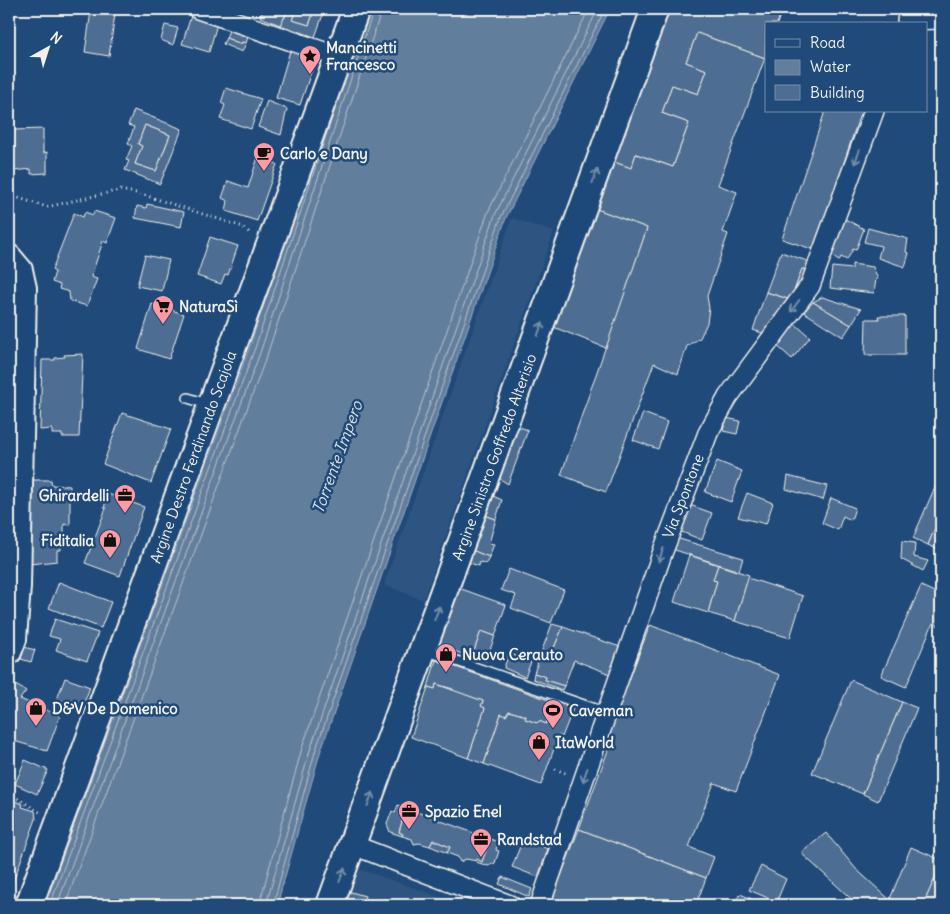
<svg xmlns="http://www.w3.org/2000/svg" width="950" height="914" font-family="Delius,sans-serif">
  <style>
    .built { fill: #2d5581 }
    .water { fill: #627e9d; stroke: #9cacbb }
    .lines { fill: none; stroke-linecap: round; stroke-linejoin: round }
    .shore { stroke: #bac3ca; stroke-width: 1 }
    .building { fill: #4d6e92; stroke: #f4f1e8; fill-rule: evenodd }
    .service-casing { stroke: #f4f1e8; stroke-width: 12 }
    .minor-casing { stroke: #f4f1e8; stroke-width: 22 }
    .tertiary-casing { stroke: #f4f1e8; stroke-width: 28 }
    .secondary-casing { stroke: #f4f1e8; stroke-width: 30 }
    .path { stroke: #f4f1e8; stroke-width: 3; stroke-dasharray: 1 4; stroke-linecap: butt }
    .service { stroke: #1f4a7a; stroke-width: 9 }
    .minor { stroke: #1f4a7a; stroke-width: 19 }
    .tertiary { stroke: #1f4a7a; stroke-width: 24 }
    .secondary { stroke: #1f4a7a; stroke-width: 26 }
    .oneway { stroke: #748da6 }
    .labels { text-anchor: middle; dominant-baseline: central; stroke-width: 5; stroke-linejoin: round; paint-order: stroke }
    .poi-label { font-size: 15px; font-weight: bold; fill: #f4f1e8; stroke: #1f4a7a; text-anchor: start }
    .street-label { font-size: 15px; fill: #f4f1e8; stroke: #1f4a7a }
    .water-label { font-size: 16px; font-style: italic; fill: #dee0dd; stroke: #1f4a7a }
  </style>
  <rect width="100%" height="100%" fill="#1f4a7a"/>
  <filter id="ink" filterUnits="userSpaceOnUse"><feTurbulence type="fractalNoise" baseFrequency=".02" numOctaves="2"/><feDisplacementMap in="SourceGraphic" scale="10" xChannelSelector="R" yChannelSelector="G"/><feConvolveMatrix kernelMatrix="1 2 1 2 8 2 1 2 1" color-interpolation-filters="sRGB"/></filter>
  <g filter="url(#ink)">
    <g class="built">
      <polygon points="512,218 554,232 423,600 384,585"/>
      <polygon points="351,866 463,905 337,905"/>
    </g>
    <polygon class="water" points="363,9 610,9 506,218 320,753 277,905 45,905 250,346"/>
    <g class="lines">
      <g class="shore">
        <polyline points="50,905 255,348 337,103"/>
        <polyline points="57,905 261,350 374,9"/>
        <polyline points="65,905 268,352 382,9"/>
        <polyline points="259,905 302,748 488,212 589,9"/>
        <polyline points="266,905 310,750 495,215 598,9"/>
        <polyline points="273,905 315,752 501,217 605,9"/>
      </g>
    </g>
    <g class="building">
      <polygon points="264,9 289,9 280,25 260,17"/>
      <polygon points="289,9 315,9 309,25 292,20 294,15 288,12"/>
      <polygon points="315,9 325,9 315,37 280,25 288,12 294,15 292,20 309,25"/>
      <polygon points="667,9 782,9 777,24 766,24 765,58 697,33 686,62 707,70 698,94 672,85 662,113 689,123 673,167 636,154 631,168 611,161"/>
      <polygon points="91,11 115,14 109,56 85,52"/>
      <polygon points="191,16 217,24 209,52 182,44"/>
      <polygon points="232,22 251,29 246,43 242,42 241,44 226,38"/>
      <polygon points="165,25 178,28 173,45 161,40"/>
      <polygon points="697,33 765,58 718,185 737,192 723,232 728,234 707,296 709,308 707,323 700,338 687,346 678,374 654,363 606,492 561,475 647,228 594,208 611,161 631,168 636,154 673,167 689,123 662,113 672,85 698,94 707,70 686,62"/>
      <polygon points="226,38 241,44 242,42 246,43 242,52 223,44"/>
      <polygon points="292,44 317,54 300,105 276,98"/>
      <polygon points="226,88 261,99 251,129 220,119 225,105 221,103"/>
      <polygon points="267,101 287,109 281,135 258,127"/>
      <path d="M134 110 182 129 160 184 125 170 129 161 126 160 132 146 128 144 134 127 128 125ZM145 125 170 135 156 171 135 164 142 146 138 144Z"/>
      <polygon points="825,111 861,111 815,250 782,239"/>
      <polygon points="145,125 170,135 156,171 135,164 142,146 138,144"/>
      <polygon points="43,129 43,153 47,152 47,173 31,174 31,169 14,171 14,130"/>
      <polygon points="258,157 277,164 257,221 226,211 228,201 222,198 228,181 248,188"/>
      <polygon points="147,204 184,212 181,227 135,218 137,206 146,208"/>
      <polygon points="594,208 647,228 606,348 551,326"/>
      <polygon points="94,211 116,218 107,243 103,241 91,277 97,279 87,306 70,301 69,292 59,289 60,285 52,282 55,272 52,270 74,213 83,217 85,212 93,215"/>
      <polygon points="845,219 864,229 856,250 853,249 847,260 841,257 839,261 828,254"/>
      <polygon points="868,228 908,239 906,252 909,253 905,267 878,258 881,246 864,242"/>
      <polygon points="210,237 238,246 228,275 225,274 221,284 197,276"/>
      <polygon points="781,252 810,262 807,270 802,269 791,300 766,292"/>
      <polygon points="145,255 169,260 162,291 137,286"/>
      <polygon points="852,264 873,267 878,279 876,279 874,293 830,288 832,267 852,269"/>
      <polygon points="802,269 807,270 796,299 792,297"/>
      <polygon points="766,292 788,299 783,313 765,334 753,330"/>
      <polygon points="822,297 861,309 851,325 813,302"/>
      <polygon points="813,302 851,325 843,337 804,312"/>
      <polygon points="152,304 184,314 169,359 138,349"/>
      <polygon points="878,316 905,316 905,355 865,355 866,319 879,319"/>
      <polygon points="793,322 810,337 792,359 775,344"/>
      <polygon points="83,354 79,437 62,437 62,434 52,434 52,429 40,430 42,360 55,360 55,358 65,357 64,355"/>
      <polygon points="122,413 171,429 151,483 103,464"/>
      <polygon points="643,413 667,422 658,449 633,440"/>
      <polygon points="726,418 740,421 737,434 723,431"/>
      <polygon points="514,425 528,430 508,484 497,477"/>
      <polygon points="717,461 742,471 731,502 705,492"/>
      <polygon points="941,473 941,514 928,545 913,538"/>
      <polygon points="788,476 827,486 823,500 786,489"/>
      <polygon points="29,480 51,480 52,485 70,486 70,525 64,524 64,535 61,535 61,550 57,550 57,561 30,564"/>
      <polygon points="747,493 773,503 766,524 738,517"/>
      <polygon points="108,494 144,507 120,576 85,563 106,508 104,508"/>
      <polygon points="493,496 502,500 496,519 481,514 489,498"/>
      <polygon points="831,498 855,508 851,520 843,516 838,530 822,523"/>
      <polygon points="687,504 712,513 702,540 677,530"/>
      <polygon points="481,514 496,519 489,543 494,544 489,557 469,549"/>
      <polygon points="941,514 941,551 928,545"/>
      <polygon points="676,538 743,558 739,571 672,549"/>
      <polygon points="902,541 915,543 914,557 928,561 923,571 901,559"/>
      <polygon points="469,549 489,557 486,564 480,562 479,566 464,561"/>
      <polygon points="689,555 718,565 713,580 717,581 708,613 674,602"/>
      <polygon points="718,565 749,575 735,621 708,613 717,581 713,580"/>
      <polygon points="509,569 564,590 551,623 511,608 516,595 501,590"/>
      <polygon points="748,578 803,596 790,638 735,621"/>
      <polygon points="59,582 111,602 101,628 49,608"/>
      <polygon points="921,586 941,595 941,627 933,623 906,687 881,676"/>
      <polygon points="456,587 506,605 495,636 481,631 472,657 435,645"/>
      <polygon points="55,619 98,633 87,661 56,650 60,639 49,636"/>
      <polygon points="552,624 563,627 550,657 541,653"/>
      <polygon points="650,625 780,675 736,791 714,783 689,847 714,857 706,878 579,829 610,745 605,743"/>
      <polygon points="563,627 620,647 610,674 574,660 564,686 545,680 546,677 534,673 541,653 550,657"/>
      <polygon points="481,631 495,636 486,661 472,657"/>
      <polygon points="24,647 35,650 31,662 21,659"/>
      <polygon points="509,653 531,662 525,677 504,668"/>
      <polygon points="436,660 554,702 546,724 539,721 537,723 525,719 526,716 509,711 506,716 501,714 484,764 468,758 485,708 481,706 483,701 453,691 453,689 436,684 435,689 428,687"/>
      <polygon points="534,673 546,677 545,680 564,686 562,690 533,679"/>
      <polygon points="65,678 90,687 82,708 57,699"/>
      <polygon points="851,680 902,702 863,794 812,773"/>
      <polygon points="10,682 26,691 20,699 60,716 47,751 14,741 9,750"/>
      <polygon points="436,684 483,701 481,706 485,708 468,758 411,737 428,687 435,689"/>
      <polygon points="554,702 573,709 562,737 559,735 541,785 484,764 501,714 506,716 509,711 526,716 525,719 537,723 539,721 546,724"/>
      <polygon points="902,702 917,708 878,801 863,794"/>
      <polygon points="25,760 48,770 37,794 15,784"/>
      <polygon points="9,799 23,804 22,807 35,811 36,819 9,893"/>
      <polygon points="398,805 406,808 399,832 403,834 402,836 390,832 387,824 392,811 395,813"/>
      <polygon points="406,808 490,839 482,862 466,859 460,862 458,857 447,853 450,847 433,840 430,846 419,843 414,844 412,839 402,836 403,834 399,832"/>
      <polygon points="579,829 706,878 696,905 559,905 551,902"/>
      <polygon points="826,833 856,869 889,899 884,905 858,905 801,853"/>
      <polygon points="490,839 498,842 496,850 499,851 495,863 488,866 476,862 477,859 482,862"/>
      <polygon points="523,839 548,849 538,877 512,867"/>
      <polygon points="433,840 450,847 447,853 430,846"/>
      <polygon points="911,847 941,860 941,865 923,905 905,905 890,899"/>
      <polygon points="941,865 941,905 923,905 931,887"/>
      <polygon points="761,866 786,879 776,903 783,905 765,905 768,898 749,890"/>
      <polygon points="502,877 532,889 529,897 499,884"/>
      <polygon points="344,890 365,896 362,905 338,905"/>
      <polygon points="740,894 747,897 744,905 735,905"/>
      <polygon points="747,897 765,905 744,905"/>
    </g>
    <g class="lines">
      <g class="service-casing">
        <g id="service">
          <polyline points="188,398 210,405"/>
          <polyline points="425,650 607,713"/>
        </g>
      </g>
      <g class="minor-casing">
        <g id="minor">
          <polyline points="198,9 339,57"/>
          <polyline points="907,20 941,19"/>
          <polyline points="353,845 510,905"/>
          <polyline points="540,905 663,551 708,433 728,397 810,286 874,111"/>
        </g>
      </g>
      <g class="tertiary-casing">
        <polyline id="tertiary" points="9,257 20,270 24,288 18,587 14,639 9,652"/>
      </g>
      <g class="secondary-casing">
        <g id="secondary">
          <polyline points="29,905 356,9"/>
          <polyline points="330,905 655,9"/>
        </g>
      </g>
      <g class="path">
        <polyline points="9,195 47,207 120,190 141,194 243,227 251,234"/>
        <polyline points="555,769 568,774"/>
        <polyline points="9,793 41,813"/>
      </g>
      <use href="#service" class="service"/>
      <use href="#minor" class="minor"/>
      <use href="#tertiary" class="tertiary"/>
      <use href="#secondary" class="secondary"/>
    </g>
    <defs><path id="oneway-shaft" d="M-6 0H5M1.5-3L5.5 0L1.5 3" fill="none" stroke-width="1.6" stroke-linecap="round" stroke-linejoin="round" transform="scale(1.25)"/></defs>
    <g class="oneway">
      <use href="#oneway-shaft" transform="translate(857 157) rotate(110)"/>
      <use href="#oneway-shaft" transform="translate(595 176) rotate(-70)"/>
      <use href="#oneway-shaft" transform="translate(795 306) rotate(126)"/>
      <use href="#oneway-shaft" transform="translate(540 329) rotate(-70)"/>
      <use href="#oneway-shaft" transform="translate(661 555) rotate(109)"/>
      <use href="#oneway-shaft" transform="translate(437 613) rotate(-70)"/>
      <use href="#oneway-shaft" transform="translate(585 775) rotate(109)"/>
      <use href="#oneway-shaft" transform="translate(370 799) rotate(-70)"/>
      <use href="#oneway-shaft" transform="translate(342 875) rotate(-69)"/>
    </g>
  </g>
  <defs>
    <g id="sight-pin" transform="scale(1.125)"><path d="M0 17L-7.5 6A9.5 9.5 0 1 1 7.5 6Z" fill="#ff9aa2" stroke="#1f4a7a"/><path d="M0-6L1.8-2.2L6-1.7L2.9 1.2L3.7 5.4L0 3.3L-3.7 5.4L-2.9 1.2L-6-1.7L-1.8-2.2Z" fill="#111"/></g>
    <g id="cafe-pin" transform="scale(1.125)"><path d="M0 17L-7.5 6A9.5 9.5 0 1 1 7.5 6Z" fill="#ff9aa2" stroke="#1f4a7a"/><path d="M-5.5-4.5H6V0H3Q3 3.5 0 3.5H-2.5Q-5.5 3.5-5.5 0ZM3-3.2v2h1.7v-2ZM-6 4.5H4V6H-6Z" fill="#111"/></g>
    <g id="supermarket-pin" transform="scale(1.125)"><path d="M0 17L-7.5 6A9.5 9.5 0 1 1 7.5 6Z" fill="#ff9aa2" stroke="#1f4a7a"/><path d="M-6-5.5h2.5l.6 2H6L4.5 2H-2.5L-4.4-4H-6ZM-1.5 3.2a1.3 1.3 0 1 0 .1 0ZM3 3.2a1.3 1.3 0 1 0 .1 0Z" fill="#111"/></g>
    <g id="office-pin" transform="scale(1.125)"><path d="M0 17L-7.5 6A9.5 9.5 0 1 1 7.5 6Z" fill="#ff9aa2" stroke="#1f4a7a"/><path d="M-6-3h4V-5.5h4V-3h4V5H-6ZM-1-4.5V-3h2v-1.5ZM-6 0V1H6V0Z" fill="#111"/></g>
    <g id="shop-pin" transform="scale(1.125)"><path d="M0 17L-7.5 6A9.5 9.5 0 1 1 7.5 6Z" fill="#ff9aa2" stroke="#1f4a7a"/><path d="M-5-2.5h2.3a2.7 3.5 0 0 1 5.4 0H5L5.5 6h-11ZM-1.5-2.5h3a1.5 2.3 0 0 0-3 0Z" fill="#111"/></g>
    <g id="stadium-pin" transform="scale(1.125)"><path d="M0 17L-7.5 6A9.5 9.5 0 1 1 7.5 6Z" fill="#ff9aa2" stroke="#1f4a7a"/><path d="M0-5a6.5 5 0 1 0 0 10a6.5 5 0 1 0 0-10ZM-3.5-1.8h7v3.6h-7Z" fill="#111"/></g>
  </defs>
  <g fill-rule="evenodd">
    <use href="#sight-pin" x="310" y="56"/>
    <use href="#cafe-pin" x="264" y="153"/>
    <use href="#supermarket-pin" x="163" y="306"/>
    <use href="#office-pin" x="125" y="495"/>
    <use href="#shop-pin" x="110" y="540"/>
    <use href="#shop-pin" x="446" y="654"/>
    <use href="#shop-pin" x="36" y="708"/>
    <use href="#stadium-pin" x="553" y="710"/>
    <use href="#shop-pin" x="539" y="742"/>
    <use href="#office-pin" x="409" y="811"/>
    <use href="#office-pin" x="481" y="839"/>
  </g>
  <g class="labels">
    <g class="poi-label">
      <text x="326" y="47">Mancinetti<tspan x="326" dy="17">Francesco</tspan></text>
      <text x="280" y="153">Carlo e Dany</text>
      <text x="179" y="306">NaturaSì</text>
      <text x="109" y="495" text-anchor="end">Ghirardelli</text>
      <text x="94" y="540" text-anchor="end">Fiditalia</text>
      <text x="462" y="654">Nuova Cerauto</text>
      <text x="52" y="708">D&amp;V De Domenico</text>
      <text x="569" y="710">Caveman</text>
      <text x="555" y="742">ItaWorld</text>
      <text x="425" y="811">Spazio Enel</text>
      <text x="497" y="839">Randstad</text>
    </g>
    <g class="street-label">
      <text transform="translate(193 457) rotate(-70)">Argine Destro Ferdinando Scajola</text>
      <text transform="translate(494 457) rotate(-70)">Argine Sinistro Goffredo Alterisio</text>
      <text transform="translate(683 496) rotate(-69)">Via Spontone</text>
    </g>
    <g class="water-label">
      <text transform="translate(337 457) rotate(-70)">Torrente Impero</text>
    </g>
  </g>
  <rect width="950" height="914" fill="none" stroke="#1f4a7a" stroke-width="30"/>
  <rect x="15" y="15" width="920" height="884" fill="none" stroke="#f4f1e8" stroke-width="2" filter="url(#ink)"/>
  <rect x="765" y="22" width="162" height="90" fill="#1f4a7a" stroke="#748da6"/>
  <rect x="775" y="39" width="25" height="8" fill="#1f4a7a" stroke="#748da6"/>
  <text x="810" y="48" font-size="15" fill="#f4f1e8">Road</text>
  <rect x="775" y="60" width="25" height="15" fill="#627e9d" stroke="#748da6"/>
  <text x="810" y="72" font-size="15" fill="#f4f1e8">Water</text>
  <rect x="775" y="85" width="25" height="15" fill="#4d6e92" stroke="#748da6"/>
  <text x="810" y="98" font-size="15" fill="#f4f1e8">Building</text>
  <g transform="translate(48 48) rotate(39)" stroke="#1f4a7a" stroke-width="4" paint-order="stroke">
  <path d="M0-4L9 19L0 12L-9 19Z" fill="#f4f1e8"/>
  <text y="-8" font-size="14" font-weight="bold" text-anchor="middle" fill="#f4f1e8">N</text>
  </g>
</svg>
